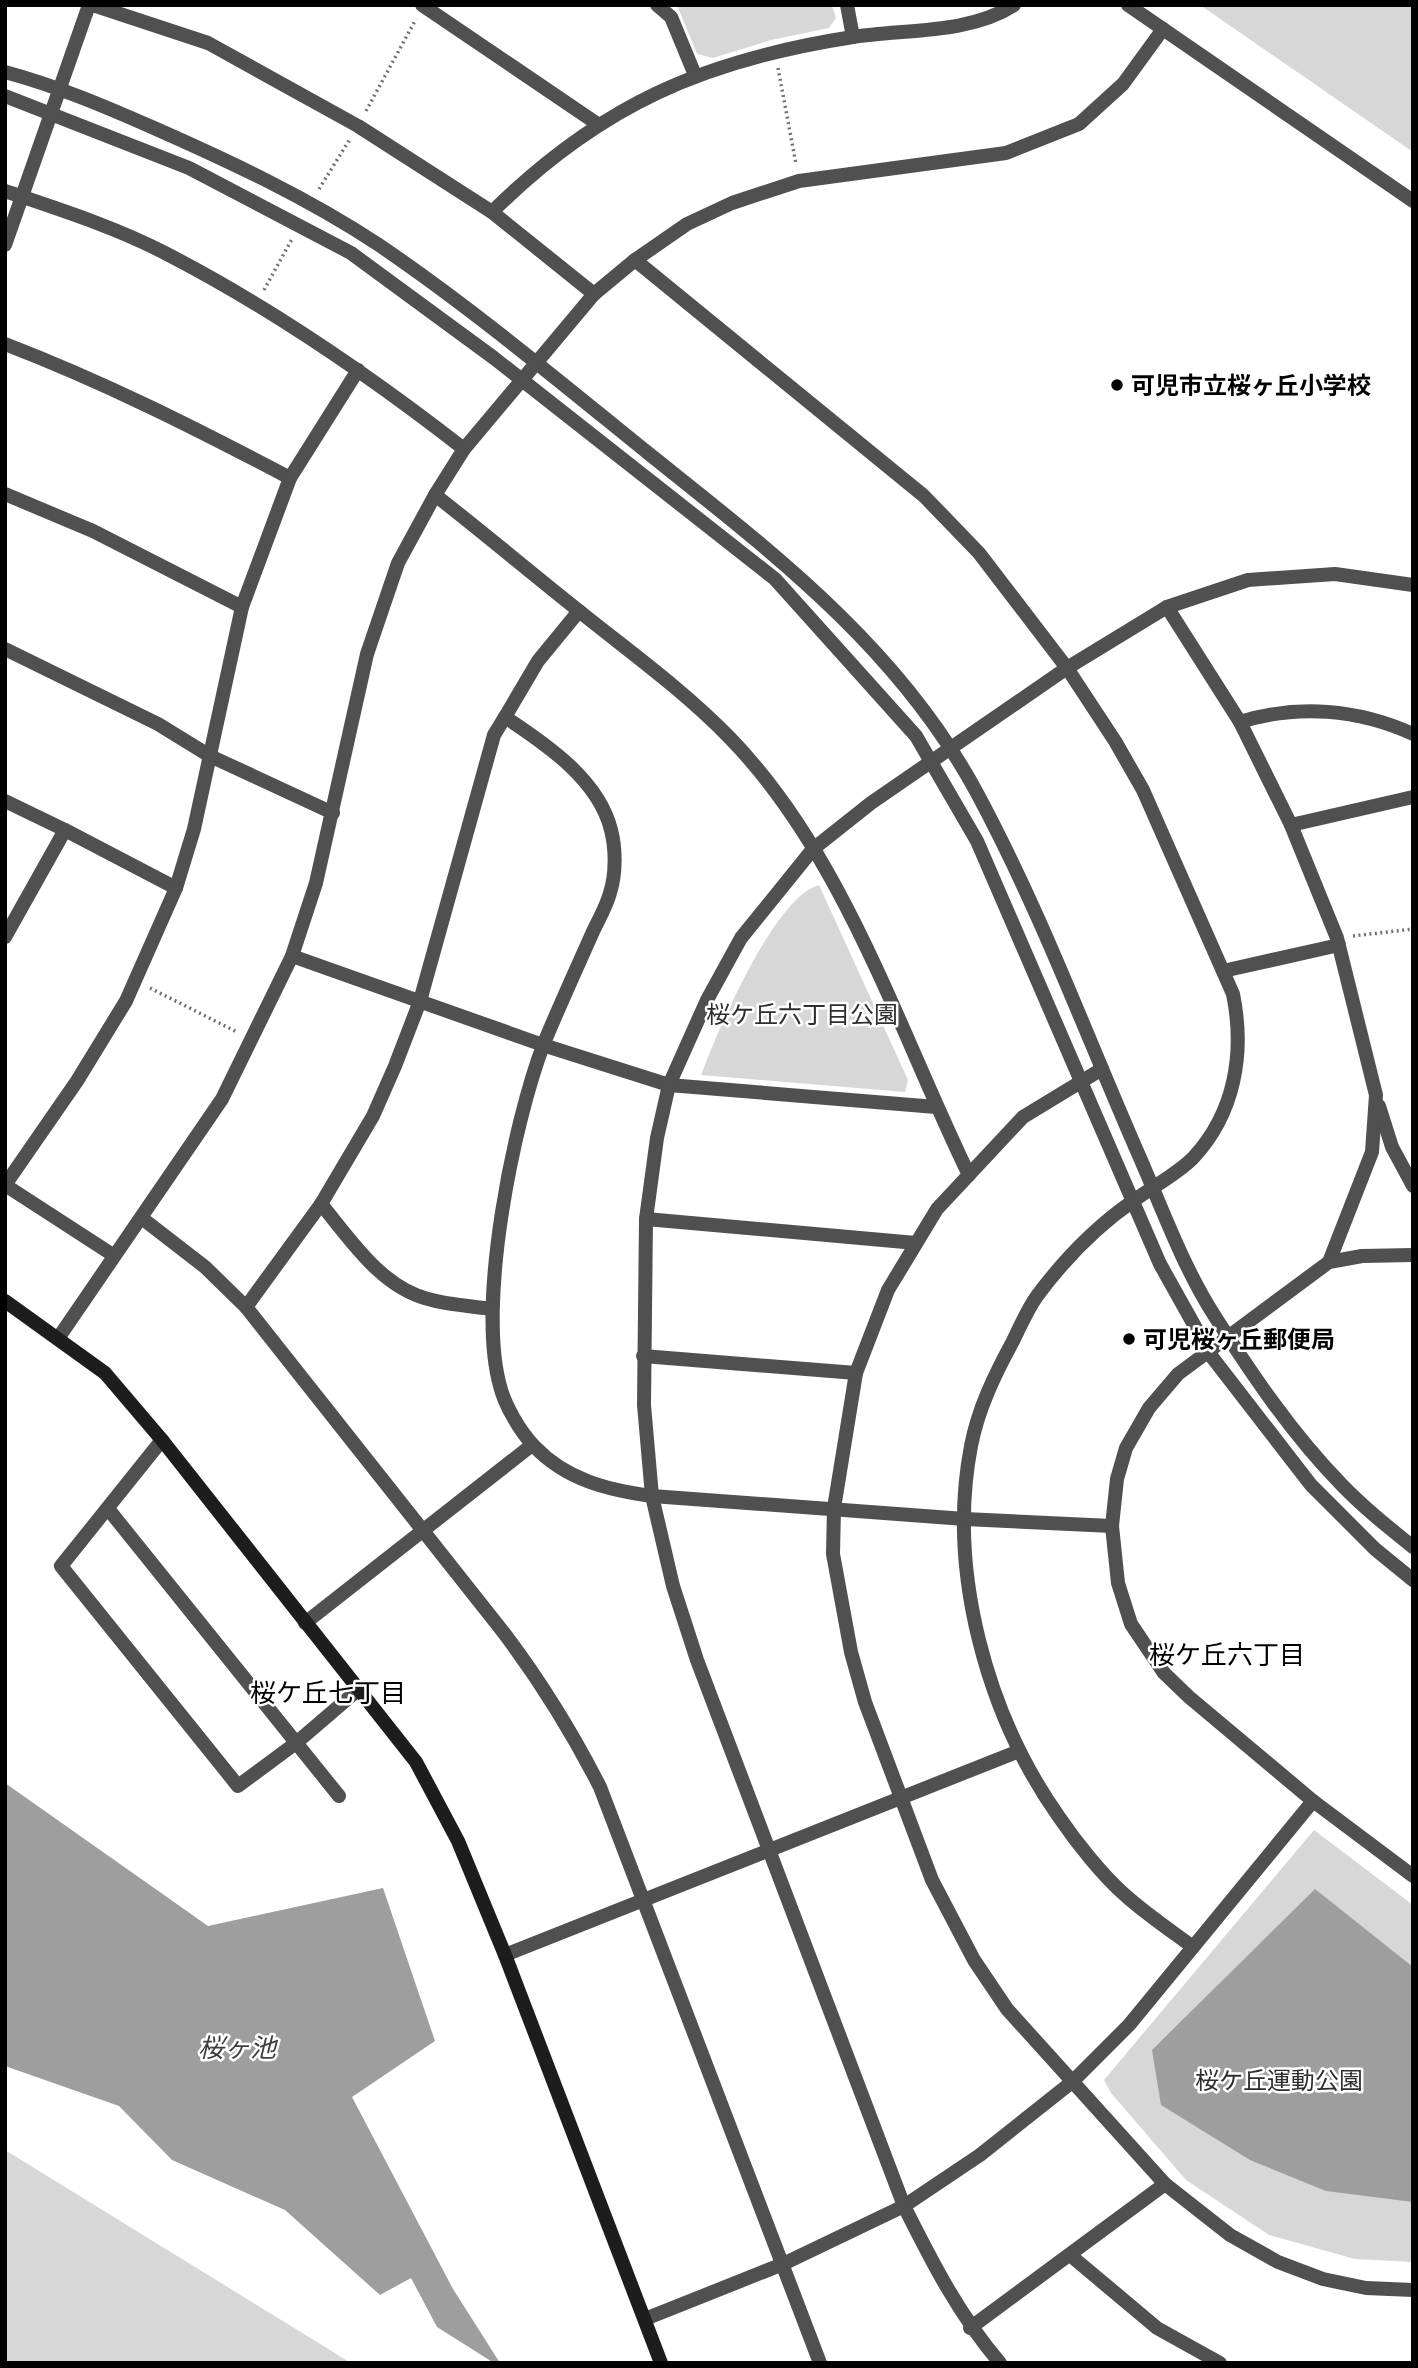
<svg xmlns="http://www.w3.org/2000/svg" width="1418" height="2368" font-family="Raleway,'Noto Sans JP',sans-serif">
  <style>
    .green { fill: #d7d7d7 }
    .water { fill: #9e9e9e }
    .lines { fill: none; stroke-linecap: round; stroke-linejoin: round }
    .path { stroke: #727272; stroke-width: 3.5; stroke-dasharray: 2 3.5; stroke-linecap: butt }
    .street { stroke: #505050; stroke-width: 14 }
    .secondary { stroke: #1d1d1d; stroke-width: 14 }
    .poi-dot { fill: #000; stroke: #fff; stroke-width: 2.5 }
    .labels { text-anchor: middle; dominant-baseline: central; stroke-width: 5; stroke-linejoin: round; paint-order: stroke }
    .poi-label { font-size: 24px; font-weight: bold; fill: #000; stroke: #fff; text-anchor: start }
    .park-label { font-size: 24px; fill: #2e2e2e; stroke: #fff }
    .neighbourhood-label { font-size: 26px; fill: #000; stroke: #fff }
    .water-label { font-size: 26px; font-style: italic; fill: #3f3f3f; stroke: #fff }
  </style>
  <rect width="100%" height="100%" fill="#fff"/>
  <g class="green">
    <polygon points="677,5 832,5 836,18 829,28 771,40 713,58 697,54"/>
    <polygon points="1200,5 1413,5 1413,152"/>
    <path d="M819 885 908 1080 905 1092 701 1075C717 1032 774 897 819 885Z"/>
    <polygon points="1314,1830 1413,1905 1413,2262 1355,2259 1269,2235 1186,2180 1111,2093 1104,2080"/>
    <polygon points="5,2150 351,2363 5,2363"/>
  </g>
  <g class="water">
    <polygon points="5,1783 208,1926 383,1888 435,2041 352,2097 453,2289 500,2363 494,2363 437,2327 411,2278 380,2295 285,2210 172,2160 119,2106 5,2066"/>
    <polygon points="1315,1889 1413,1967 1413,2202 1326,2191 1250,2160 1161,2105 1152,2050"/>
  </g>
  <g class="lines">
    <g class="path">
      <polyline points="778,68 796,164"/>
      <polyline points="366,111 416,19"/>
      <polyline points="319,189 350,139"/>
      <polyline points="264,290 292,239"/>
      <polyline points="1353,936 1413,929"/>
      <polyline points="150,988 237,1032"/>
    </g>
    <g class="street">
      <polyline points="93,5 208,43 358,126 492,212 594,294"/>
      <polyline points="422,5 599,125"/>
      <polyline points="657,5 671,17 695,75"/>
      <polyline points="847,5 853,37"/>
      <polyline points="1128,5 1413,201"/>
      <path d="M5 72C57 86 104 106 154 128 231 162 308 198 379 245 473 309 560 382 648 453 773 553 899 648 977 793 1039 908 1085 1032 1137 1151 1161 1205 1182 1265 1214 1315 1251 1373 1292 1434 1341 1484 1363 1507 1388 1527 1413 1547"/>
      <polyline points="5,96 189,168 351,253 494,358 775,579 916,736 977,841 1160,1264 1212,1357 1311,1485 1375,1549 1413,1580"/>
      <path d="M5 191C58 209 115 227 165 253 272 308 369 375 464 449"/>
      <path d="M492 212C600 105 704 60 853 37 905 29 969 34 1014 5"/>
      <polyline points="5,245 89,5"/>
      <path d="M635 260 924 496 979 553 1067 668 1115 741 1143 790 1233 994C1245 1053 1235 1113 1193 1158 1176 1175 1152 1187 1133 1201 1097 1226 1063 1261 1037 1296 1027 1310 1020 1327 1013 1341 995 1374 978 1409 971 1446 947 1571 987 1715 1059 1817 1076 1842 1103 1876 1125 1895 1146 1914 1170 1930 1193 1947"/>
      <path d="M5 344C104 382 197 429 290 478"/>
      <polyline points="5,494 93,531 242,607"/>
      <path d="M435 495C484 533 531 573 579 611 630 652 683 690 729 737 844 855 898 1029 969 1175"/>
      <polyline points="1167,607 1240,722 1291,825 1337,938 1376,1095 1372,1152 1329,1262"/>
      <path d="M579 611 538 661 505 717C546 744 599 780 611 830 616 849 616 874 610 893 606 908 597 922 591 936 575 972 559 1007 544 1043 513 1124 477 1303 500 1386 505 1406 520 1431 534 1446 566 1480 608 1490 652 1496L965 1519 1112 1526"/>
      <polyline points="5,649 158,724 210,756 333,813"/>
      <path d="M1240 722C1298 704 1358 709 1413 734"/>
      <polyline points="5,801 65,830"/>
      <polyline points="1291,825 1413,797"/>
      <polyline points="5,937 65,830 176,888 194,829 242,607 290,478 358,370"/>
      <polyline points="292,956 543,1045 669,1085 936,1107"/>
      <polyline points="1223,971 1339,945"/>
      <polyline points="1102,1069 1023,1117 937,1209 888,1290 856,1373 834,1508 833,1554 851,1652 865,1702 932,1880 974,1960 1007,2009 1165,2184 1230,2235 1278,2262 1323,2279 1366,2288 1413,2290"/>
      <polyline points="1379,1106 1392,1147 1413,1186"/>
      <polyline points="5,1185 77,1081 126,1001 176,888"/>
      <polyline points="5,1185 113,1255"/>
      <path d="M321 1204C351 1240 381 1287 428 1299 449 1305 471 1306 492 1309"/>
      <path d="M143 1219 205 1267 246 1307 504 1633C541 1682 572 1732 600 1787L820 2363"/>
      <polyline points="646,1219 916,1243"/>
      <polyline points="1413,1255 1362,1256 1329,1262 1178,1374 1149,1408 1126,1448 1117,1479 1112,1526 1118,1583 1131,1624 1164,1673 1189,1697 1313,1801 1413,1876"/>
      <polyline points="246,1307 321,1204 373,1116 395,1066 420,1001 494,735 505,717"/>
      <polyline points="59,1337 222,1099 292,956 316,883 367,654 398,563 435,495 464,449 594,294 635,260 687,224 732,203 799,181 1006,153 1079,124 1123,84 1163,29"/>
      <polyline points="643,1356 856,1373"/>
      <polyline points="162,1440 61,1566 238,1786 296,1743 359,1689"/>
      <polyline points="109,1510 339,1796"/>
      <polyline points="305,1623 532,1445"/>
      <polyline points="505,1955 1019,1751"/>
      <polyline points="1070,2255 1157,2328 1220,2363"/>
      <polyline points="645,2319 783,2264 904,2206 980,2155 1072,2082 1129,2025 1313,1801"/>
      <polyline points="970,2328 1165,2184"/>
      <path d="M1000 2363C959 2315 932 2262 904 2206L697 1660 673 1586 652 1496 644 1405 646 1219 657 1138 669 1085 707 1000 741 938 813 849 871 803 1067 668 1167 607 1248 580 1335 574 1413 585"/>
    </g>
    <polyline class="secondary" points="5,1301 105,1373 162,1440 416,1762 458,1841 505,1955 661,2363"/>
  </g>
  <g class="poi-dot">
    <circle cx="1117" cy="385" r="7"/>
    <circle cx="1129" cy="1339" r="7"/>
  </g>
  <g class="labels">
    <g class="poi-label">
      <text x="1131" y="385">可児市立桜ヶ丘小学校</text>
      <text x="1143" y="1339">可児桜ヶ丘郵便局</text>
    </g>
    <g class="park-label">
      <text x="802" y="1014">桜ケ丘六丁目公園</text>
      <text x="1279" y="2080">桜ケ丘運動公園</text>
    </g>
    <g class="neighbourhood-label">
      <text x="1227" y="1655">桜ケ丘六丁目</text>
      <text x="328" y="1693">桜ケ丘七丁目</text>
    </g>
    <g class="water-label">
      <text x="237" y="2048">桜ヶ池</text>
    </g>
  </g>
  <rect width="1418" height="2368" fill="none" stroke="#000000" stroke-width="14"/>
</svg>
